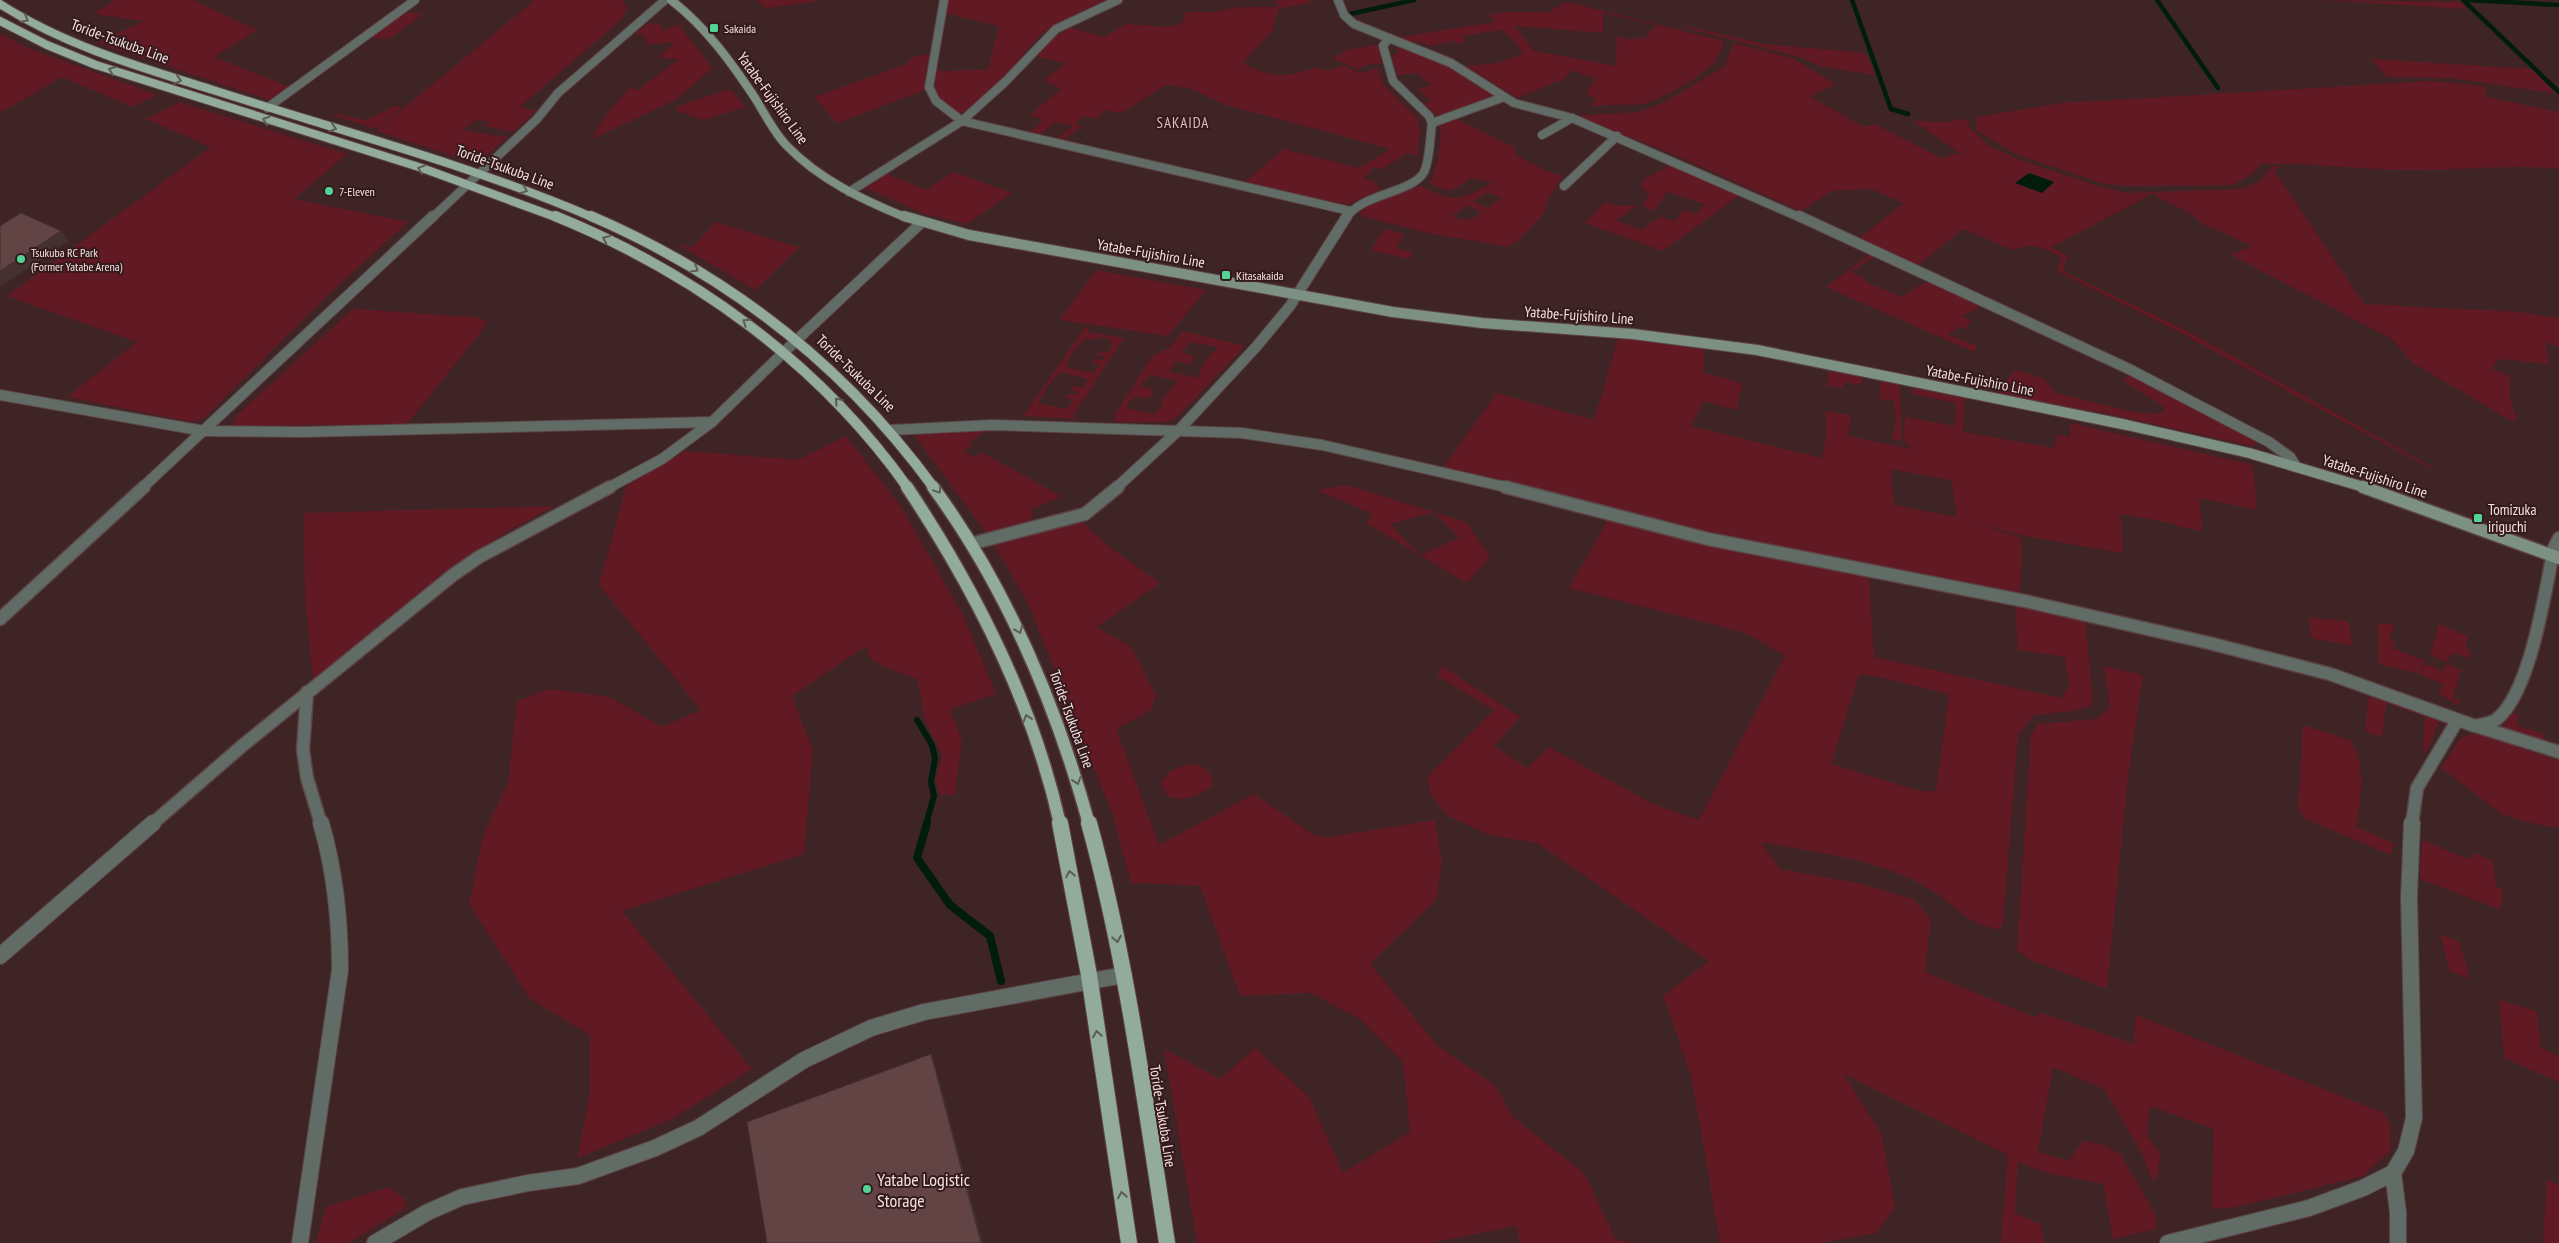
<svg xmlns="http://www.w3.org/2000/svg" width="2559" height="1243" font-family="'PT Sans Narrow',sans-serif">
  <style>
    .green { fill: #611923; fill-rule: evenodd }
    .water { fill: #001c0d }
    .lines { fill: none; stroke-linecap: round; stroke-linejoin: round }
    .stream-far2 { stroke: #001c0d; stroke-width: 4.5 }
    .stream-far1 { stroke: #001c0d; stroke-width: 6 }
    .stream { stroke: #001c0d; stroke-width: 8 }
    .minor-far3-casing { stroke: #5c4243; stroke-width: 10 }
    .minor-far2-casing { stroke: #5c4243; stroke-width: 12 }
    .minor-far1-casing { stroke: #5c4243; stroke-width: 15 }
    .minor-casing { stroke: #5c4243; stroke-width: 18 }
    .tertiary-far2-casing { stroke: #5c4243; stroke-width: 10 }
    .tertiary-far1-casing { stroke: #5c4243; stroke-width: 12 }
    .tertiary-casing { stroke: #5c4243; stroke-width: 15 }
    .secondary-far2-casing { stroke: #5c4243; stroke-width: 10 }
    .secondary-far1-casing { stroke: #5c4243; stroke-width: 12 }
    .secondary-casing { stroke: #5c4243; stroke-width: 15 }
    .primary-far3-casing { stroke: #5c4243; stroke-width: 10 }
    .primary-far2-casing { stroke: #5c4243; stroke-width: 12 }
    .primary-far1-casing { stroke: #5c4243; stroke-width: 15 }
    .primary-casing { stroke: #5c4243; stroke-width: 18 }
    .minor-far3 { stroke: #606c65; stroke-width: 8 }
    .minor-far2 { stroke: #606c65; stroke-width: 10 }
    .minor-far1 { stroke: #606c65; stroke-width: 12 }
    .minor { stroke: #606c65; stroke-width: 16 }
    .tertiary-far2 { stroke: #606c65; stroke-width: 8 }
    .tertiary-far1 { stroke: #606c65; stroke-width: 10 }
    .tertiary { stroke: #606c65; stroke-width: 12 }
    .secondary-far2 { stroke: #7c9084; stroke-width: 8 }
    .secondary-far1 { stroke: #7c9084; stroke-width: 10 }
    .secondary { stroke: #7c9084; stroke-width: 12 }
    .primary-far3 { stroke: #92ab9c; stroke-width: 8 }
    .primary-far2 { stroke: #92ab9c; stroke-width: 10 }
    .primary-far1 { stroke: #92ab9c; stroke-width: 12 }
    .primary { stroke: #92ab9c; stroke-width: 16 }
    .shaded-wall { fill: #453030 }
    .building { fill: #624445; stroke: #453030 }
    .oneway { stroke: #5e5b56 }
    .poi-dot { fill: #53d396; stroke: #341a1c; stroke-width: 2 }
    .labels { text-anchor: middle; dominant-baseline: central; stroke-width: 4; stroke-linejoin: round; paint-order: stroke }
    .far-poi-label { font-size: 12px; fill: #f5e2e2; stroke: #341a1c; text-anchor: start }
    .street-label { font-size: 15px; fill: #f5e2e2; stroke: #341a1c }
    .far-quarter-label { font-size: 15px; letter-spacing: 1px; fill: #dfbbbb; stroke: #341a1c }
    .poi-label { font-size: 15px; fill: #f5e2e2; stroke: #341a1c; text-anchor: start }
    .near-poi-label { font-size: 18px; fill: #f5e2e2; stroke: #341a1c; text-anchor: start }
  </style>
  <rect width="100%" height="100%" fill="#3f2425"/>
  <g class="green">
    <polygon points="115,0 193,0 257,30 214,57 290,87 270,100 97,43 144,21 93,14"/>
    <polygon points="535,0 622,0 627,8 623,18 520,107 536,111 513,132 484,126 490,122 477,120 462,130 507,137 480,162 475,163 376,131"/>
    <polygon points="757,0 819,0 819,1 765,8"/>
    <path d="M948 0H1112C1096 8 1053 24 1043 33 1026 49 977 112 957 114L936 94 935 71 988 70 999 26 944 13Z"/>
    <path d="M1275 0H1308L1311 3 1279 8 1272 31 1243 62C1265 78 1292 78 1315 67L1328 71 1343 65 1361 73 1378 68 1383 84 1418 119 1420 132 1417 156 1407 153 1382 169 1373 168 1363 179 1372 180 1381 189 1344 206 1243 183 1284 149 1359 168 1391 149 1226 105 1190 88 1166 85 1121 113 1103 110 1099 119 1084 116 1075 124 1082 126 1062 141 1028 134 1044 120 1030 115 1061 89 1044 80 1066 63 1035 56 1046 44 1069 27 1104 37 1126 24 1169 27 1182 23 1186 12H1215L1238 7H1279ZM1055 122 1073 126 1056 140 1040 135Z"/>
    <polygon points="2320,0 2461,2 2467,9"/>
    <path d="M1567 2 1724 41C1721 48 1718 60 1712 65 1694 82 1668 94 1645 104L1591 106 1596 98 1586 95 1589 91 1586 90 1596 79 1571 70 1566 78 1517 98 1466 66 1498 63 1524 54 1511 37 1501 30 1463 36 1465 41 1459 44 1452 41 1429 46C1415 38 1409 44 1395 38L1494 22 1489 15 1505 12H1548ZM1603 13 1656 25 1645 38 1627 39 1617 36 1616 66 1534 51 1515 26 1603 33Z"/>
    <polygon points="410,12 423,14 389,39 369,38 403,13"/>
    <polygon points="648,23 659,24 663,31 678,24 712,68 677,99 590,140 609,111 630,88 638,90 672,64 681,60 658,57 673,45 673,42 648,45 644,35 635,34"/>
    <polygon points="1686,26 1764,44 1865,53 1875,75 1819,66 1803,58 1683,27"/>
    <polygon points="2,34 25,47 158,95 133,107 62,77 0,113 0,35"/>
    <path d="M1738 44 1792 58 1836 84 1810 97 1864 127 1875 124 1941 158 1960 153 1913 121 1942 122 1968 119 1970 128 1989 146 2020 160 2105 188 2127 193 2242 189 2261 181 2271 167 2283 166 2274 170 2364 304 2520 312 2559 318V347L2545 342 2549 364 2498 359 2492 369 2511 376C2507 391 2511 406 2518 419L2510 420 2413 363 2392 339 2231 255 2252 246 2203 224 2190 213 2156 196V192L2051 247 2068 256 2063 271 2193 334 2432 467 2431 469 2177 331 2057 271 2061 257C2045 248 2031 242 2013 250L1963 229 1917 266 1858 239 1904 203 1871 189 1832 191 1801 211 1673 154 1574 116 1639 112 1663 103 1725 66 1733 45Z"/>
    <polygon points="1376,45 1378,45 1382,64 1369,64 1357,69 1332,58 1350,49"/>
    <polygon points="1403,47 1448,66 1497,98 1439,118 1425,104 1430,101 1418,89 1431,85 1417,73 1397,75 1392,55 1400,53 1397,49"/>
    <polygon points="930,54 926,69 925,90 837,123 814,97 907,64 913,57"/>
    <polygon points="2371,59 2532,69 2555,93 2450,78 2387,77"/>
    <path d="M2431 81 2484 86 2487 97 2559 112V169C2510 164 2463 170 2415 170 2364 170 2313 163 2262 164L2250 175 2232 185 2129 186 2104 184 2015 154 1976 130 1977 117 2062 103Z"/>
    <polygon points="730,89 746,107 703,120 675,110 676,107"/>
    <polygon points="179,102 347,154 294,199 408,222 328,295 204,418 192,422 67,397 137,342 7,296 211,147 146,119"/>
    <polygon points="394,106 403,107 377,129 331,115 338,114 367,121 368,119"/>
    <path d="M1457 119 1514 147 1515 154 1544 170 1563 176 1550 196 1543 214 1522 237 1508 247 1428 233 1361 216 1360 213C1369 201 1405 190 1421 186 1457 203 1456 202 1492 183L1471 178C1452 192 1452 193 1430 184L1437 163 1441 137 1440 125ZM1487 192 1502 198 1488 208 1473 202ZM1468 205 1482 213C1470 221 1466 222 1452 216Z"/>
    <polygon points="1673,163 1741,194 1663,251 1585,223 1605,202 1620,206 1638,205 1616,220 1641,230 1660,217 1675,221 1684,210 1697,214 1705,204 1667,192 1653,212 1643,204 1649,195 1641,186 1643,180"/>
    <polygon points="954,172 1012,193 967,224 925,214 863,187 885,173 926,190"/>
    <polygon points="716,222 791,245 800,247 755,290 679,245 682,244 692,248"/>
    <polygon points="1385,229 1404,234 1396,248 1412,252 1409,259 1371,250"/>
    <polygon points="1870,254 1875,256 1851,272 1863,277 1866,282 1901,297 1929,280 1984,305 1962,316 1971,321 1965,329 1959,327 1948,335 1978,346 1974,352 1826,287"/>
    <polygon points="1096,270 1206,290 1168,336 1060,320"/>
    <polygon points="353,309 476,317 487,321 480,333 407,424 233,426 236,416"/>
    <path d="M1086 326 1090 327 1087 332 1124 338 1074 414V419L1023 416ZM1100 337 1112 340 1111 344H1113L1108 353 1099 352 1097 356 1105 357 1103 360 1094 359 1092 363 1100 365 1092 373 1065 367 1073 352 1086 338 1096 340ZM1060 372 1088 379 1083 388 1074 386 1071 390 1079 393 1077 395 1068 394 1066 398 1074 400 1066 409 1038 403 1047 387Z"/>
    <path d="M1183 331 1245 346 1176 418 1168 422H1114L1116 413 1152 356 1169 348ZM1191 342 1218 347 1206 360 1197 378 1169 372 1176 361 1190 364 1195 356 1181 352ZM1150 375 1178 381 1161 401 1162 404 1155 414 1126 408 1134 396 1149 399 1154 390 1140 386Z"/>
    <path d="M1618 338 1703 347 1704 373 1742 383 1737 410 1703 401 1691 426 1822 458 1827 431 1825 411 1851 415 1848 436 1911 449 1904 440 1905 417 1955 426 1956 403 1912 394 1913 386 1965 398 1963 432 2054 448 2057 434 2070 437V423L2253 465 2257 510 2200 498 2202 531 2176 526 2175 524 2121 514 2123 553 2025 536 1977 523 2022 538 2020 595 1710 536 1443 468 1497 393 1593 420 1604 389ZM1891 469 1951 480 1957 517 1894 505Z"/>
    <polygon points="2016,370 2044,379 2056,393 2128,411 2155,414 2164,412 2164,407 2127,383 2124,379 2132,374 2249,436 2257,442 2254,446 2247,445 2104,413 1995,394"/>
    <polygon points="1829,371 1863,376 1860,385 1844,382 1843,388 1827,386"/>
    <polygon points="1881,381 1900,385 1902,441 1892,439 1896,422 1894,401 1879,399"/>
    <polygon points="987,429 970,443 973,445 964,451 973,457 983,453 1061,496 1031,510 1033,514 1029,521 987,534 912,432"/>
    <polygon points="846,436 902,508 963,615 996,694 950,709 962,741 955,795 940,795 936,781 942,755 925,720 917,679 885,667 869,658 866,646 792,696 813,751 804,854 622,911 752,1069 670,1120 577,1158 590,1093 590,1035 530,999 469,904 483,836 508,782 517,701 548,689 610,697 662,727 701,710 599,585 627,484 686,451 798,460"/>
    <path d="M1347 485 1466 522 1490 557 1467 583 1366 523 1373 514 1317 490ZM1434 512 1459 538 1420 555 1390 524Z"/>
    <polygon points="555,506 503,534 440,575 423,595 313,681 305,599 304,513"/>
    <path d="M1609 518 1731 548 1869 578 1874 657 2062 698 2069 685 2065 657 2018 650 2015 604 2085 619 2093 698 2091 706 2073 711 2034 715 2018 735 2003 923 2000 929C1971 928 1954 904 1931 890 1894 866 1842 856 1799 849 1787 847 1773 843 1761 843L1780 869 1862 884 1913 899 1931 919 1925 972 2034 1017 2042 1013 2134 1044 2136 1015 2384 1113 2391 1127 2390 1151 2363 1176 2237 1207 2212 1209 2213 1129 2150 1106 2147 1136 2160 1154 2158 1176 2153 1181 2141 1152 2104 1089 2053 1067 2038 1152 2069 1161 2083 1141 2104 1145 2121 1155 2157 1217 2155 1229 2113 1239 2103 1184 2048 1173 2018 1162 2015 1213 2040 1224 2045 1243H2001L2008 1155 1844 1074 1882 1135 1895 1208 1877 1233 1819 1243H1720L1691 1075 1663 996 1709 961 1537 843 1489 835 1448 816 1431 795 1427 777 1494 710 1437 676 1442 666 1520 717 1494 746 1527 768 1549 747 1655 805 1699 820 1785 656 1746 633 1569 588ZM1859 675H1870L1949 694 1936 791H1920L1831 764Z"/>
    <polygon points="1081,521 1107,545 1160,583 1097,627 1131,647 1156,695 1151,710 1116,729 1159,845 1254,794 1315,836 1330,837 1435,820 1442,861 1436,900 1370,964 1438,1046 1496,1086 1513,1117 1585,1174 1616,1240 1635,1243 1520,1243 1516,1226 1431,1243 1197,1243 1164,1049 1220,1079 1255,1048 1309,1097 1343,1173 1410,1132 1403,1062 1360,1019 1311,993 1240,996 1200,886 1131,883 1113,815 1027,601 994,545"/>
    <polygon points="2309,618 2348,621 2353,646 2311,638"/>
    <polygon points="2378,624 2394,624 2390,640 2394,642 2393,648 2425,661 2419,674 2379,664"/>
    <polygon points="2439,624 2468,637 2466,648 2470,651 2470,658 2452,653 2447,662 2430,655"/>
    <polygon points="2425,664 2443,671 2447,664 2461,670 2453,697 2460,702 2458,705 2439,694 2443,684 2421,675"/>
    <polygon points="2104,666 2143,675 2128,776 2107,989 2031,960 2017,951 2031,735 2038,724 2096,719 2110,708"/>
    <polygon points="2369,694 2440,720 2426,753 2423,751 2425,717 2386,703 2382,737 2365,731"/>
    <polygon points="2513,713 2518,715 2517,726 2542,733 2547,742 2510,730 2503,726"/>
    <path d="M2303 725 2350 740C2367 767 2361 797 2356 827L2393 843 2391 855 2303 818 2298 809Z"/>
    <polygon points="2476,733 2559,761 2559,828 2526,822 2502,814 2441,768 2461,738"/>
    <path d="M1184 765H1199L1210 772 1213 785C1198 796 1188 802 1168 797L1161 783 1169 772Z"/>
    <polygon points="2422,840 2470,860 2474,853 2493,861 2496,886 2503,890 2501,910 2420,879"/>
    <polygon points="2440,935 2459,941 2470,979 2450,971"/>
    <polygon points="2499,1000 2537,1011 2541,1048 2559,1056 2559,1082 2504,1058"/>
    <polygon points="2547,1180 2559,1185 2559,1243 2543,1243"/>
    <polygon points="389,1187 406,1200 404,1209 348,1243 316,1243 326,1207"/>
  </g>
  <polygon class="water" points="2029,173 2054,182 2042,193 2015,183"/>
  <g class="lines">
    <g class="stream-far2">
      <polyline points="1852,0 1891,109 1908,114"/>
      <polyline points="2157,0 2218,88"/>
      <polyline points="2463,0 2559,92"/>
      <polyline points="2469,0 2559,5"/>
      <polyline points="1350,14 1414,0"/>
    </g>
    <polyline class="stream-far1" points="917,720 932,745 935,758 931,782 934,796 926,824"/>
    <polyline class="stream" points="927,823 917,858 950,905 990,936 1001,981"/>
    <g class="minor-far3-casing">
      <g id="minor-far3">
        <polyline points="944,0 929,87 936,101 962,121 1350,211"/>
        <polyline points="1338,0 1344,15 1354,24 1451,63 1514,103 1572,118 1801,218"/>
        <polyline points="267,108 415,0"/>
        <polyline points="1432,123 1504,97"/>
        <polyline points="1542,135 1572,118"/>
        <polyline points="1564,186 1617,136"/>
        <polyline points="849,192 962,121 1006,81 1056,29 1118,0"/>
        <path d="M1346 218C1362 193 1413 193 1424 172 1430 159 1430 138 1432 123L1429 116 1393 81 1383 46 1389 38"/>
      </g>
    </g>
    <g class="minor-far2-casing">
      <g id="minor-far2">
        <polyline points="1799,216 2129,369 2269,442 2290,457 2296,466"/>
        <polyline points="0,395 204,431 304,432 712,422"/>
        <polyline points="891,430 992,425 1242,433 1322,445 1510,488"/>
        <polyline points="608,488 662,459 712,422 784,352"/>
        <polyline points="1116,488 1179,430 1256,347 1290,306 1347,216"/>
      </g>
    </g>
    <g class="minor-far1-casing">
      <g id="minor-far1">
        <path d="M1505 487 1708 539 2025 601 2209 643 2330 674 2475 726C2482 724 2491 724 2497 719 2531 691 2545 591 2554 548L2559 538"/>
        <polyline points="974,543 1085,514 1118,487"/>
        <polyline points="307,692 303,750 307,778 321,824"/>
        <polyline points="2476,726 2559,752"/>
        <polyline points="152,824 242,746 453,575 479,557 610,487"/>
        <polyline points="2412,824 2417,788 2457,721"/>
      </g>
    </g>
    <g class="minor-casing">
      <g id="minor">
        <polyline points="0,956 153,823"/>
        <polyline points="2393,1173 2398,1212 2398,1243"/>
        <path d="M300 1243 340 970C340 920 335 871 321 823"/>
        <polyline points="375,1243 428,1212 462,1197 528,1183 578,1176 655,1148 698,1128 804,1060 871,1028 924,1012 1124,975"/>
        <polyline points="2168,1243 2309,1208 2363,1188 2393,1173 2406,1151 2414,1118 2409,897 2412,823"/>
      </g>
    </g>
    <g class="tertiary-far2-casing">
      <polyline id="tertiary-far2" points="432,218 537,119 558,93 665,0"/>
    </g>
    <g class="tertiary-far1-casing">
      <g id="tertiary-far1">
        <polyline points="784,352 921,223"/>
        <polyline points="142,488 433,216"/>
      </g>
    </g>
    <g class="tertiary-casing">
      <polyline id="tertiary" points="0,619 144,487"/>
    </g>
    <g class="secondary-far2-casing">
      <path id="secondary-far2" d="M671 0C706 27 731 62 755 98 765 114 774 133 787 146 820 180 863 200 907 218"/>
    </g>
    <g class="secondary-far1-casing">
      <polyline id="secondary-far1" points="904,216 969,235 1393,312 1482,323 1633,334 1757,350 2127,425 2249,453 2367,488"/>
    </g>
    <g class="secondary-casing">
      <polyline id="secondary" points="2363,487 2559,558"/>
    </g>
    <g class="primary-far3-casing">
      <g id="primary-far3">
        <path d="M0 4C66 46 140 67 213 90 341 131 471 165 594 218"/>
        <polyline points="0,21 47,45 96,65 422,168 558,218"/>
      </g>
    </g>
    <g class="primary-far2-casing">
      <g id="primary-far2">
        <path d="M555 216C695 273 820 364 908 488"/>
        <path d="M591 216C730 276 845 366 934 488"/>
      </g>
    </g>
    <g class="primary-far1-casing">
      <g id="primary-far1">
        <path d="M907 487C975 589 1033 703 1060 824"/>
        <path d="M933 487C1007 588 1056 705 1089 824"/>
      </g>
    </g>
    <g class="primary-casing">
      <g id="primary">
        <polyline points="1060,823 1089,975 1129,1243"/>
        <path d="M1089 823C1127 961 1145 1102 1167 1243"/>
      </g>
    </g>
    <use href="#minor-far3" class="minor-far3"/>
    <use href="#minor-far2" class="minor-far2"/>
    <use href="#minor-far1" class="minor-far1"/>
    <use href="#minor" class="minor"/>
    <use href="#tertiary-far2" class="tertiary-far2"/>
    <use href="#tertiary-far1" class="tertiary-far1"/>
    <use href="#tertiary" class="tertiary"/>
    <use href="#secondary-far2" class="secondary-far2"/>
    <use href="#secondary-far1" class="secondary-far1"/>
    <use href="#secondary" class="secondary"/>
    <use href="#primary-far3" class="primary-far3"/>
    <use href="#primary-far2" class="primary-far2"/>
    <use href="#primary-far1" class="primary-far1"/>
    <use href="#primary" class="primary"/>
  </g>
  <g class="shaded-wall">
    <polygon points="61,231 69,241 0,287 0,271"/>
    <polygon points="931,1054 936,1068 983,1243 981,1243"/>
  </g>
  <g class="building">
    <polygon points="21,213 61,231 0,271 0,226"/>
    <polygon points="931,1054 981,1243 767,1243 747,1122"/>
  </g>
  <defs><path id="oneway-chevron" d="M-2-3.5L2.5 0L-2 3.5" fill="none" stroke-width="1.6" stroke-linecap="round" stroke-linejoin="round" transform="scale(1.25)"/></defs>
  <g class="oneway">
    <use href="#oneway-chevron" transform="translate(25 19) rotate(28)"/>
    <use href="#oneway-chevron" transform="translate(112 70) rotate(-159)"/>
    <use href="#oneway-chevron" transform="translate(178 80) rotate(17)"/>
    <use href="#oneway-chevron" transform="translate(266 120) rotate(-162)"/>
    <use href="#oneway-chevron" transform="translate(333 128) rotate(17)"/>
    <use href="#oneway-chevron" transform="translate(421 169) rotate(-162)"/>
    <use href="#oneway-chevron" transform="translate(524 190) rotate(21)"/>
    <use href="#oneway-chevron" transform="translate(606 239) rotate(-155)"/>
    <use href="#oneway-chevron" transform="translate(695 269) rotate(31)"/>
    <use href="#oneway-chevron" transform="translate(746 322) rotate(-145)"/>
    <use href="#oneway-chevron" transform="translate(838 401) rotate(-132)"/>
    <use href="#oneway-chevron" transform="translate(938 490) rotate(56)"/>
    <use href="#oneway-chevron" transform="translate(1019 630) rotate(67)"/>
    <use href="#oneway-chevron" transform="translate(1027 718) rotate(-109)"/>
    <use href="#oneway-chevron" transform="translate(1077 781) rotate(71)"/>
    <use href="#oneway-chevron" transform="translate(1070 874) rotate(-101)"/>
    <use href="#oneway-chevron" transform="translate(1117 939) rotate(79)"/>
    <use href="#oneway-chevron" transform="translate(1097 1034) rotate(-99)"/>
    <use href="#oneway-chevron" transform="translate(1122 1195) rotate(-99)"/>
  </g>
  <g class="poi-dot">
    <rect x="709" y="23" width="10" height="10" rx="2.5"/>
    <circle cx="329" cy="191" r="5"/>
    <circle cx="21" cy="259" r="5"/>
    <rect x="1221" y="270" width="10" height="10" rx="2.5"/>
    <rect x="2473" y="513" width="10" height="10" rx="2.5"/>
    <circle cx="867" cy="1189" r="5"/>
  </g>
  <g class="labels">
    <g class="far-poi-label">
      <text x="724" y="28">Sakaida</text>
      <text x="339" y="191">7-Eleven</text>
      <text x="31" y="252">Tsukuba RC Park<tspan x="31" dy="14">(Former Yatabe Arena)</tspan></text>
      <text x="1236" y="275">Kitasakaida</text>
    </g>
    <g class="street-label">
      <text transform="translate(120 41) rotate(20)">Toride-Tsukuba Line</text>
      <text transform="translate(773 98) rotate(54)">Yatabe-Fujishiro Line</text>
      <text transform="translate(505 167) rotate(20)">Toride-Tsukuba Line</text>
      <text transform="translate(1151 253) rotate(10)">Yatabe-Fujishiro Line</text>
      <text transform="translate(1579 315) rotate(4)">Yatabe-Fujishiro Line</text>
      <text transform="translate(856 373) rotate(44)">Toride-Tsukuba Line</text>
      <text transform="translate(1980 380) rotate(11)">Yatabe-Fujishiro Line</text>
      <text transform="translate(2375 476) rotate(18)">Yatabe-Fujishiro Line</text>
      <text transform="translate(1072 719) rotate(70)">Toride-Tsukuba Line</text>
      <text transform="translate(1163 1116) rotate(81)">Toride-Tsukuba Line</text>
    </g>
    <g class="far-quarter-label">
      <text x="1183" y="122">SAKAIDA</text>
    </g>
    <g class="poi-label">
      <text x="2488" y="509">Tomizuka<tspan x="2488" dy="17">iriguchi</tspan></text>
    </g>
    <g class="near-poi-label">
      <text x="877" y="1179">Yatabe Logistic<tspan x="877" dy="21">Storage</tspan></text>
    </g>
  </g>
</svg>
